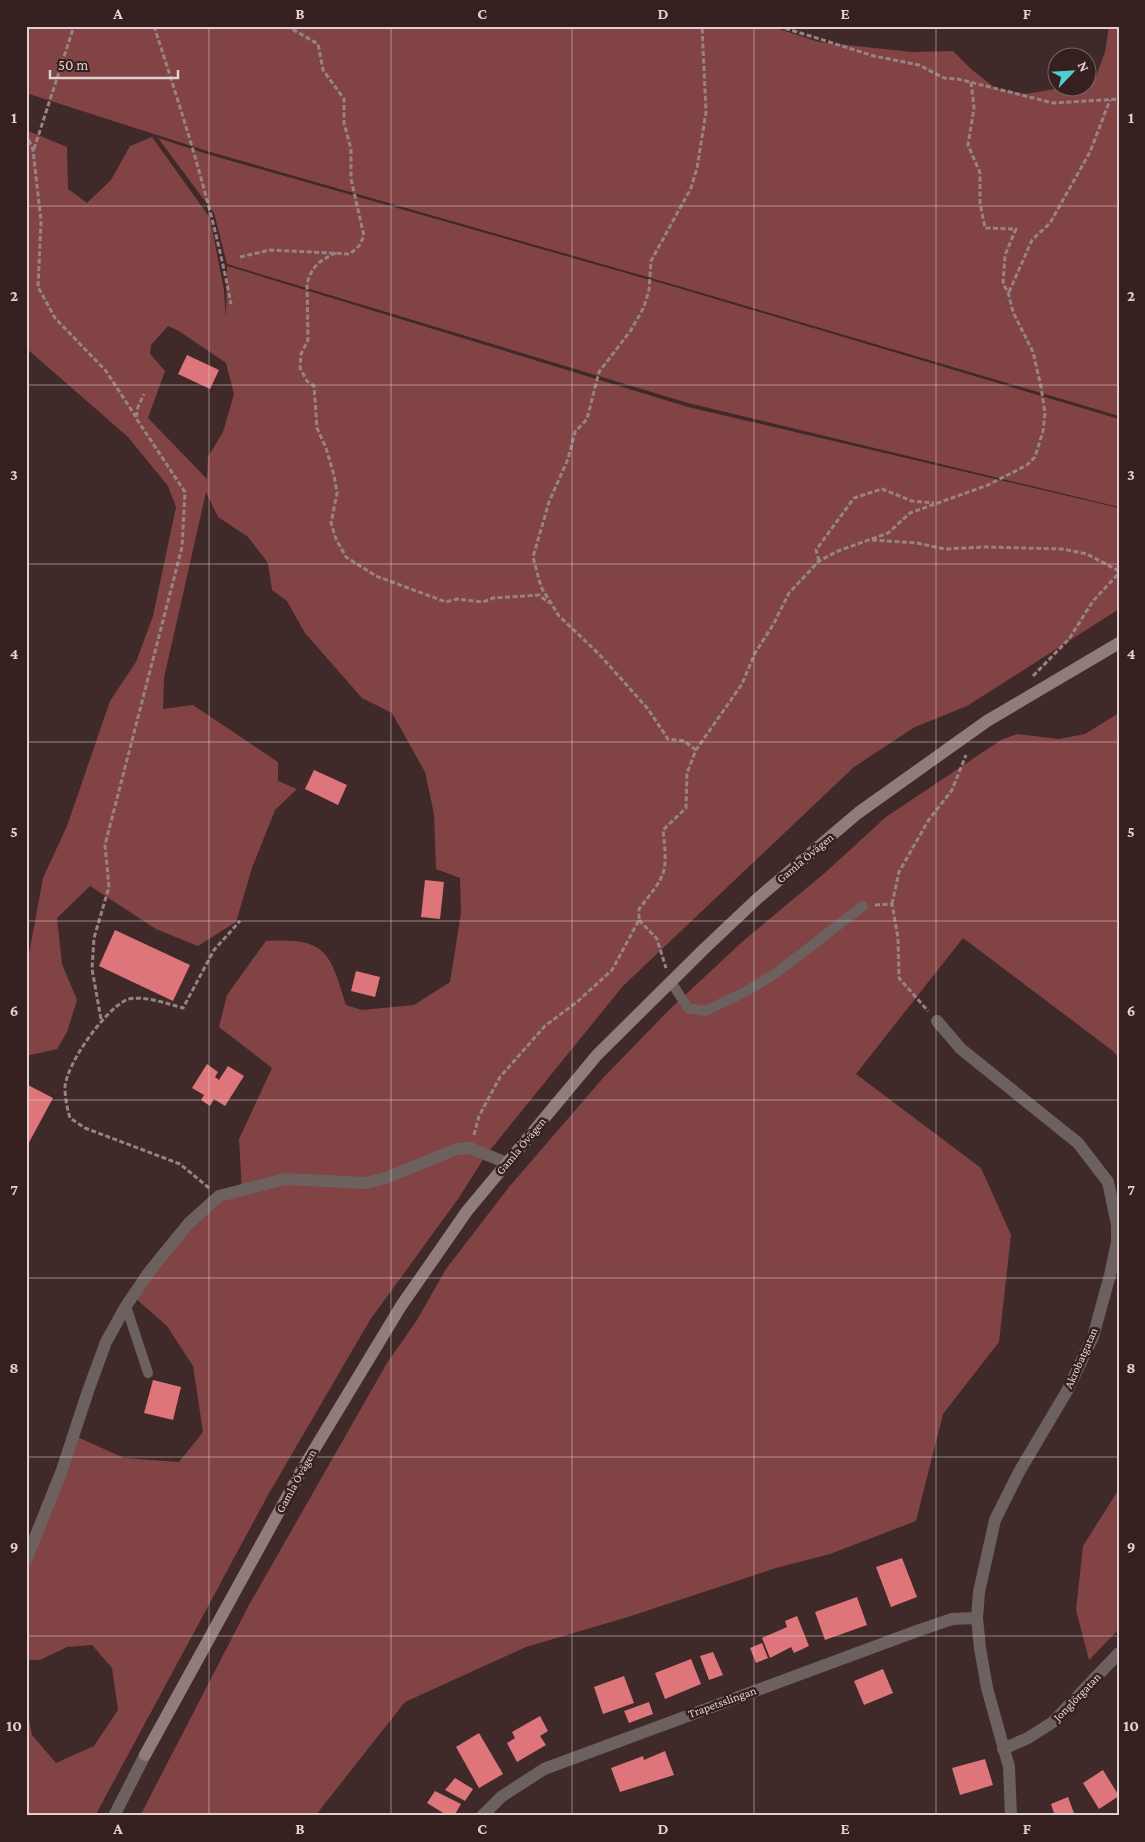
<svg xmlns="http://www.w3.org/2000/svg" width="1145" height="1842" font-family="'Crimson Pro',serif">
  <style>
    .green { fill: #824345; fill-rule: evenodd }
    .building { fill: #dd757a }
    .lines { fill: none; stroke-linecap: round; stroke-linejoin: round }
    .path { stroke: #978383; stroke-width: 3; stroke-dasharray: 5 2.5; stroke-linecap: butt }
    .service { stroke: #6d6160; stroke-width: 10 }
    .minor { stroke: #6d6160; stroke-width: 12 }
    .tertiary { stroke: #6d6160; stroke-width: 12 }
    .secondary { stroke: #8f7c7b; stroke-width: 12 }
    .grid { fill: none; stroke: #e0d0d0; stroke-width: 1; stroke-opacity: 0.55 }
    .labels { text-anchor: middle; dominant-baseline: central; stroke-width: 5; stroke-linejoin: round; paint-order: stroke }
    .street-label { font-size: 12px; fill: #e0d0d0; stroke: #351f1f }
    .neatline { fill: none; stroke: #e0d0d0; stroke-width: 2 }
    .grid-label { font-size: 16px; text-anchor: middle; font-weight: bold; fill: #e0d0d0 }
  </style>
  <rect width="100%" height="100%" fill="#402929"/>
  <g class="green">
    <polygon points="26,26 770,26 819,42 912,52 953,51 971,69 995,88 1026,94 1060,88 1088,88 1088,81 1095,79 1105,52 1109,26 1119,26 1119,416 675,285 207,151 26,93"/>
    <path d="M26 130 67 147 68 189 87 203 111 180 130 146 152 137 210 218 224 290 226 319 227 266 688 407 1119 508V609L967 706 915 727 854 767 623 986 486 1155 458 1199 370 1320 268 1495 95 1816H26V1703L32 1735 56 1763 94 1746 118 1710 112 1668 92 1645 67 1647 40 1660H26V1560L73 1435 124 1458 179 1462 203 1432 193 1366 167 1326 133 1296 219 1196 242 1191 239 1139 272 1068 219 1027 227 995 266 941C326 937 330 952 346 1005L362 1010 414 1005 450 982 461 913 460 878 436 869 434 814 425 772 392 713 362 698 305 633 287 601 272 590 268 563 248 537 218 517 206 492 164 678 163 709 193 705 278 762V781L297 789 275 810 252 868 236 922 198 946 156 929 90 886 57 918 62 964 77 1000 67 1032 57 1049 26 1056V970L43 878 67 826 110 701 136 662 153 616 176 507 168 486 128 437 26 348ZM168 326 179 331 226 363 234 394 223 432 208 457 207 479 148 418 165 371 150 354 151 345Z"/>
    <polygon points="158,138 207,154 675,287 1119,419 1119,507 688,403 227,264 214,213"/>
    <polygon points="1119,713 1119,1058 1113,1051 963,938 856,1074 981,1168 1011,1235 999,1342 943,1414 916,1521 830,1554 776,1568 628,1617 526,1647 405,1702 315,1816 140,1816 249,1605 387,1363 417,1320 446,1269 509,1187 603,1078 668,1011 742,942 827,871 886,817 1001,740 1017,734 1059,739 1085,734"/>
    <polygon points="1119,1489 1119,1629 1089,1660 1076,1610 1083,1546"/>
  </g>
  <g class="building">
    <polygon points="187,355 219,370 210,389 178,374"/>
    <polygon points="314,770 347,785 338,805 305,789"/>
    <polygon points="425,880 444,882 440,919 421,917"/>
    <polygon points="115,930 190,965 173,1001 99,966"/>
    <polygon points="356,971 380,977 375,997 351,991"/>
    <polygon points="207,1064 218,1072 215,1077 219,1080 228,1066 244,1076 225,1106 214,1099 210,1106 201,1100 204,1095 192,1088"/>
    <polygon points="28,1085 53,1098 26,1148 26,1088"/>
    <polygon points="153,1380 181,1387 173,1420 144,1413"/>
    <polygon points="902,1558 917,1597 891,1607 876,1567"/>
    <polygon points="857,1597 867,1625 825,1640 815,1612"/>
    <polygon points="797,1616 809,1646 794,1653 791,1647 770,1658 762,1638 787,1627 785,1621"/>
    <polygon points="762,1643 768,1658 756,1663 750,1648"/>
    <polygon points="713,1652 723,1675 709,1680 700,1656"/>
    <polygon points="691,1659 701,1684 665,1699 655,1673"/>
    <polygon points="883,1669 893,1693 864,1705 854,1681"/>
    <polygon points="624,1676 634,1703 603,1714 594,1687"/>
    <polygon points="649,1702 653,1714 629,1723 624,1711"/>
    <polygon points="540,1716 548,1731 540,1736 546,1745 517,1762 507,1743 515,1738 512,1732"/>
    <polygon points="479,1733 503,1774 479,1788 456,1747"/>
    <polygon points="665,1751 674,1775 620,1792 611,1768 643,1756 644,1760"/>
    <polygon points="985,1759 993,1785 960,1795 952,1768"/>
    <polygon points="1103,1770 1119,1796 1099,1809 1083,1783"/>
    <polygon points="455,1778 473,1789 465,1801 445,1790"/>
    <polygon points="435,1791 461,1804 454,1816 448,1816 427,1803"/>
    <polygon points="1068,1797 1075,1816 1055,1816 1051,1804"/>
  </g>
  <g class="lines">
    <g class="path">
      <path d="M154 26C184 118 213 209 231 304"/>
      <polyline points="778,26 874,56 919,65 944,78 958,79 1053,103 1119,99"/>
      <polyline points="1119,70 1119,90"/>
      <polyline points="26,133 33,150 41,221 38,287 55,318 106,371 136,417"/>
      <polyline points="34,149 74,26"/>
      <path d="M336 253C320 260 311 267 307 284L308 340 301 354 300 368 307 381 314 386 317 428 326 448 334 475 337 493 331 523 336 539 346 557 376 576 446 602 457 599 483 602 493 598 539 595 549 603"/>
      <polyline points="240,257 270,250 350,254 359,246 364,236 351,179 351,149 344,123 344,99 323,70 318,44 287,26"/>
      <polyline points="1009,292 1032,240 1050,223 1090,152 1110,100"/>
      <polyline points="872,540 917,543 945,549 985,547 1062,549 1087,554 1119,571"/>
      <polyline points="819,561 816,550 854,498 882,489 912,501 934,503"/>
      <polyline points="1033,676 1069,639 1093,601 1119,573"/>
      <polyline points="696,750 684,741 668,739 648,709 599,654 559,616 541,587 533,557 549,502 568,459 575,432 587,419 599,372 631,330 644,307 649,290 651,261 691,188 697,168 706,112 702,26"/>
      <polyline points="892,904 899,872 928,821 952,790 966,755"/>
      <polyline points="875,905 892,904 898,938 899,978 928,1011"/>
      <polyline points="639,920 657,939 666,968"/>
      <polyline points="101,1019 92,969 94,938 109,887 105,845 182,547 185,492 136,418 138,407 144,394"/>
      <path d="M474 1135 479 1116 500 1077 545 1026 577 1002 612 970 639 920V909C666 874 668 875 663 830L686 808 687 773 696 750 742 684 755 653 773 625 789 593 819 561 838 551 888 533 910 513 988 485 1027 465 1035 457 1043 431 1045 413 1041 387 1033 352 1013 312 1008 292 1003 284 1005 255 1016 229 985 228 980 203V173L968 145 974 108 971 82"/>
      <path d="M209 1188 180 1164 85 1128 70 1118C67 1108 65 1098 65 1087 67 1063 104 1011 126 1000 140 994 169 1004 183 1008L214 950 240 921"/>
    </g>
    <g class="service">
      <polyline points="671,982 688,1008 705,1011 745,992 776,973 863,906"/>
      <polyline points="126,1306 148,1373"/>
    </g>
    <g class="minor">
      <polyline points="937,1021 961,1049 1078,1143 1108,1182 1117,1225 1117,1242 1110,1275 1093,1337 1067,1391 1019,1472 995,1520 979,1592 977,1618 980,1648 987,1688 1009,1767 1011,1816"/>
      <polyline points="26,1560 62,1470 88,1391 106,1342 126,1306 149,1272 189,1223 219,1196 285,1179 366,1183 386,1178 456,1149 470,1148 507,1163"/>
      <polyline points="1003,1749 1028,1738 1053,1722 1119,1653"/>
      <polyline points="482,1816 501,1797 544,1769 917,1631 952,1619 977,1618"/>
    </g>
    <polyline class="tertiary" points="114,1816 145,1755"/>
    <polyline class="secondary" points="145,1755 303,1468 401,1306 467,1211 597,1055 704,949 758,898 858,813 987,721 1119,643"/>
  </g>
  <path class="grid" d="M209 26V1816M391 26V1816M572 26V1816M754 26V1816M936 26V1816M26 206H1119M26 385H1119M26 564H1119M26 742H1119M26 921H1119M26 1100H1119M26 1278H1119M26 1457H1119M26 1636H1119"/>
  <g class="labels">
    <g class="street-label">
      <text transform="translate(805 858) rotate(-40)">Gamla Övägen</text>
      <text transform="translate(521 1146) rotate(-50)">Gamla Övägen</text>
      <text transform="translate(1081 1358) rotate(-66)">Akrobatgatan</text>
      <text transform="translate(296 1481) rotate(-61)">Gamla Övägen</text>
      <text transform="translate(1077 1697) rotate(-46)">Jonglörgatan</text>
      <text transform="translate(722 1702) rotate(-20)">Trapetsslingan</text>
    </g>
  </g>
  <rect width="1145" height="1842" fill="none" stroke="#351f1f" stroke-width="55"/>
  <g transform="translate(1072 72) rotate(65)"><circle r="24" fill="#351f1f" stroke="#796666"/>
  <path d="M0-4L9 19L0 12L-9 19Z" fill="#51ccd1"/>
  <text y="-8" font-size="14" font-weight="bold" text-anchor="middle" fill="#e0d0d0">N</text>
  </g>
  <path d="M50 70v8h128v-8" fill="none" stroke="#e0d0d0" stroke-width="2.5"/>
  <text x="58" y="70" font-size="15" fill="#e0d0d0" stroke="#351f1f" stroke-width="4" paint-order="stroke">50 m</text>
  <rect x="28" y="28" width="1090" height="1786" class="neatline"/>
  <g class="grid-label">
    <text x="118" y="19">A</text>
    <text x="300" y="19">B</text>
    <text x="482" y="19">C</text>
    <text x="663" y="19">D</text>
    <text x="845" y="19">E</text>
    <text x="1027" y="19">F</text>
    <text x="14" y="123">1</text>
    <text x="1131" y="123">1</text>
    <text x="14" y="301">2</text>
    <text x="1131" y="301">2</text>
    <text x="14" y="480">3</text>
    <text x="1131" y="480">3</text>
    <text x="14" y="659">4</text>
    <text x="1131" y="659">4</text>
    <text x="14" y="837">5</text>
    <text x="1131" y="837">5</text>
    <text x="14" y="1016">6</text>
    <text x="1131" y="1016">6</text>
    <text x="14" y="1195">7</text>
    <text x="1131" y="1195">7</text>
    <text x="14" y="1373">8</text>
    <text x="1131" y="1373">8</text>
    <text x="14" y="1552">9</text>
    <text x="1131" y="1552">9</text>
    <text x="14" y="1731">10</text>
    <text x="1131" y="1731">10</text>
    <text x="118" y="1834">A</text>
    <text x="300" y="1834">B</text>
    <text x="482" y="1834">C</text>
    <text x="663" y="1834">D</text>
    <text x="845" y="1834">E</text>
    <text x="1027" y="1834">F</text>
  </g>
</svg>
